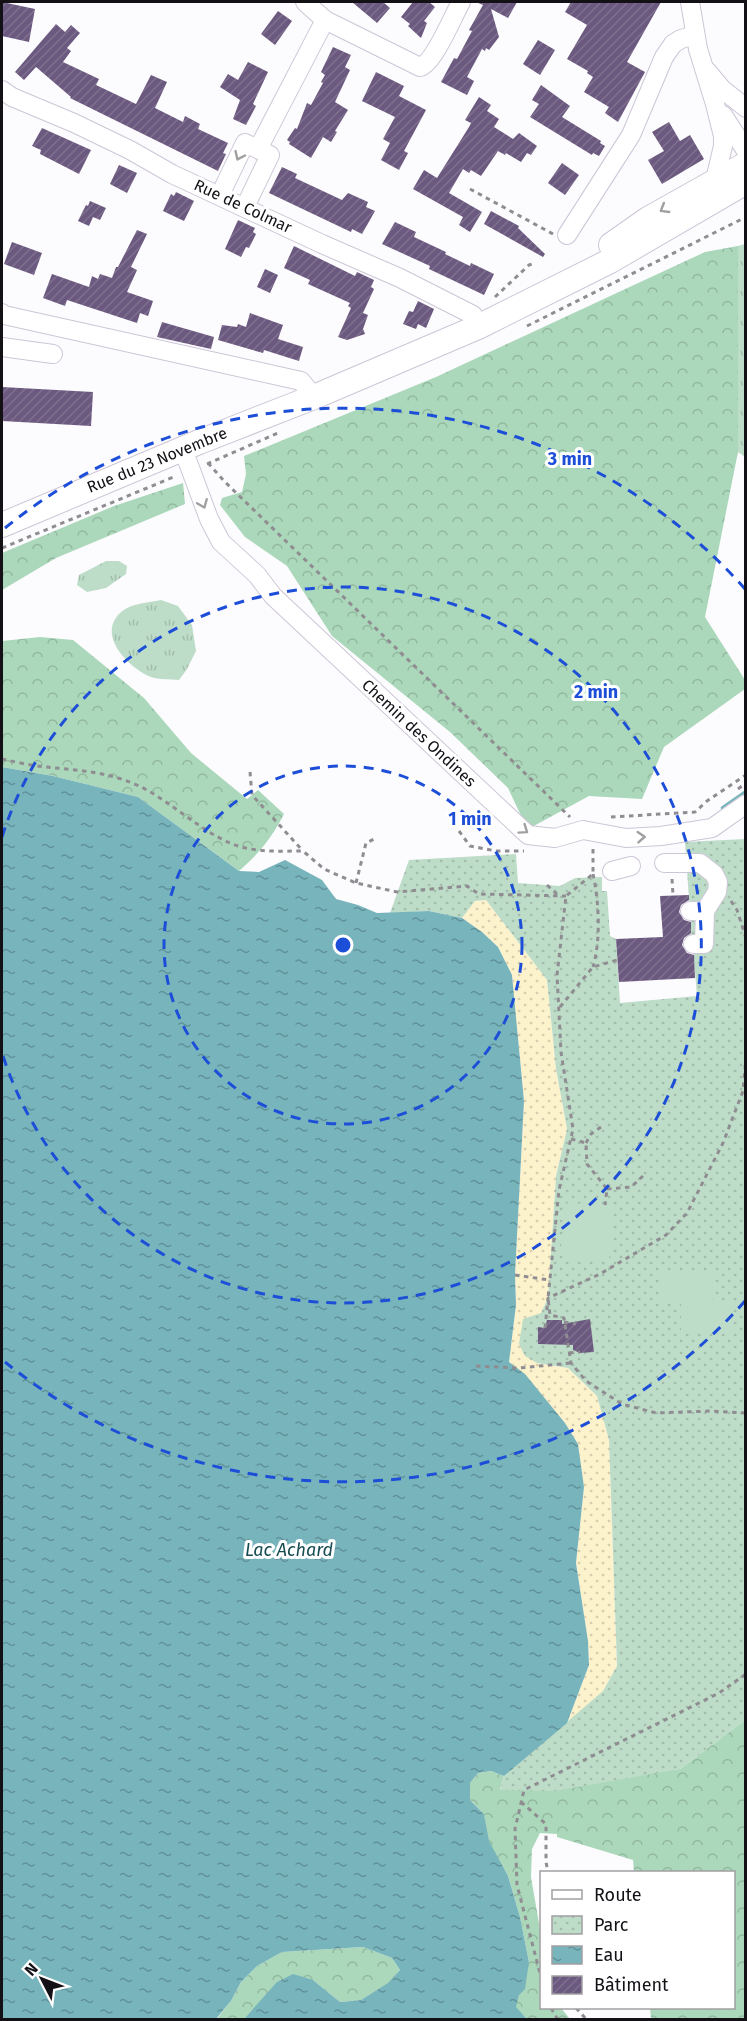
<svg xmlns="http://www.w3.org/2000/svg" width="747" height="2021" font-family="'Fira Sans',sans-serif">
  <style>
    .grass { fill: url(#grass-tufts) }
    .forest { fill: url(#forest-crowns) }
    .sand { fill: url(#sand-dots) }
    .park { fill: url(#park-dots) }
    .pitch { fill: #beddc8 }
    .water { fill: url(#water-ripples) }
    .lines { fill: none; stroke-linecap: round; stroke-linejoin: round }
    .stream { stroke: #78b4bc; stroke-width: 4.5 }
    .building { fill: url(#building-hatch) }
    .minor-casing { stroke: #cdc6d6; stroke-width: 20 }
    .major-casing { stroke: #cdc6d6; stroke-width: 26 }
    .path { stroke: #8f8d92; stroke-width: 3; stroke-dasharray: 4.5 4.5; stroke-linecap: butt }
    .minor { stroke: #fff; stroke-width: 18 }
    .major { stroke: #fff; stroke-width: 24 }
    .oneway { stroke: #a19fa2 }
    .ring { fill: none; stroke: #1d4ed8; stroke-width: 3; stroke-dasharray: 10 8 }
    .labels { text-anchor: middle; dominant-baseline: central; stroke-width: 6; stroke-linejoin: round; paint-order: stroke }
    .street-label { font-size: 16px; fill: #131016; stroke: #fff }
    .water-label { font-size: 18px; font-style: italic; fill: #164c52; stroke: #fff }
    .centre { fill: #1d4ed8; stroke: #fff; stroke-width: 3 }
    .ring-label { font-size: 18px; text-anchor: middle; font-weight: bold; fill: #1d4ed8; stroke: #fff; stroke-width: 6; stroke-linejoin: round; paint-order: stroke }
  </style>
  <defs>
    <pattern id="grass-tufts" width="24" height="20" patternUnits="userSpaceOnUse" patternTransform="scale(1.5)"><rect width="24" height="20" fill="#beddc8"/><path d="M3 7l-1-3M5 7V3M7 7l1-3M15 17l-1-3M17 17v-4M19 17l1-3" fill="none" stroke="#a2bdab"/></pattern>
    <pattern id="forest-crowns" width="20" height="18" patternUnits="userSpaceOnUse" patternTransform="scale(1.5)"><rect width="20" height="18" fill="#abd8ba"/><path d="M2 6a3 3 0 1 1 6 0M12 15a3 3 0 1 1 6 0" fill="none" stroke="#92b89f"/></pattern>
    <pattern id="sand-dots" width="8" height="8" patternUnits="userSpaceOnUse" patternTransform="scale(1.5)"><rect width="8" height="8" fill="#fcf2cc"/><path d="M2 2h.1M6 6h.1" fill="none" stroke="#d7ceae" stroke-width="1.8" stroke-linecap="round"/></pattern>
    <pattern id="park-dots" width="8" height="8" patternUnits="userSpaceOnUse" patternTransform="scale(1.5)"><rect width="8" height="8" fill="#beddc8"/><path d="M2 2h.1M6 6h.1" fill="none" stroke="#a2bdab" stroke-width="1.8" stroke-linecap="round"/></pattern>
    <pattern id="water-ripples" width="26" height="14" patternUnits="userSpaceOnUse" patternTransform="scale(1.5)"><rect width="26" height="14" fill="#78b4bc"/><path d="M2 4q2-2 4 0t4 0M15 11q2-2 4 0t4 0" fill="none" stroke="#619198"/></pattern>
    <pattern id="building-hatch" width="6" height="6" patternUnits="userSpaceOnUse" patternTransform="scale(1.5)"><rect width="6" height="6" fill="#6b597f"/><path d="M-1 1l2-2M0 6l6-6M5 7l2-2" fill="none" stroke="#7e708e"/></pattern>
  </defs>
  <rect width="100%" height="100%" fill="#fcfbfe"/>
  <g class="grass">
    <polygon points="745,244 745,457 738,452 738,246"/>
    <polygon points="106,561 119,561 127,566 126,574 106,588 87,592 77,585 79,575"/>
    <path d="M161 600 178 606 192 625 196 651 187 669 179 680C170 679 159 680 151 677 131 669 98 638 118 615 129 603 146 603 161 600Z"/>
  </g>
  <g class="forest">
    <polygon points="738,246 738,452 705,617 745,680 745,689 664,747 642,799 589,796 530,828 523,820 508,788 450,732 332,636 287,566 245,537 220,505 222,498 242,492 246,474 244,456 436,377 705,252"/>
    <polygon points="183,483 185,504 56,558 2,590 2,553 114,506"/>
    <path d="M40 637 73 640 144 698 191 753 247 799 258 790 284 814C273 836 258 855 239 871L138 797 53 776 2 767V641Z"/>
    <polygon points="745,1720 745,2019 651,2019 650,2008 734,2008 734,1872 634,1872 633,1860 557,1837 557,1834 540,1833 532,1849 531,1877 541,1935 542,2008 561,2008 570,2019 526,2018 515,2007 529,1962 520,1917 508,1876 488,1841 484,1814 470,1800 470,1783 478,1773 491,1771 504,1776 500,1789 680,1769"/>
    <polygon points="363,1947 392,1958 400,1970 389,1983 361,2000 340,2002 313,1980 252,2010 244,2019 216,2020 231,2001 241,1982 257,1966 282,1952"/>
  </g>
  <polygon class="sand" points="486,900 547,980 556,1069 567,1129 556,1176 548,1298 541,1313 537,1363 568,1368 597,1396 609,1440 617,1666 603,1691 567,1723 589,1665 588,1641 576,1563 584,1487 578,1444 565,1423 525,1375 509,1362 516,1305 515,1275 524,1101 512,975 498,947 482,932 462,918 475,901"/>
  <polygon class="park" points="745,839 745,1720 680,1769 555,1791 500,1790 504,1776 603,1691 617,1666 609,1440 597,1396 568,1368 537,1363 525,1356 519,1344 523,1319 541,1313 548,1298 556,1176 567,1129 556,1069 547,980 486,900 475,901 462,918 429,911 390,913 409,860 516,854 518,883 560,886 575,878 602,877 602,891 607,891 610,936 616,939 620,1003 697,996 692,935 680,935 691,927 685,842"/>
  <g class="pitch">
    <polygon points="567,1203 614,1205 613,1233 609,1259 563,1262 560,1235 563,1235"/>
    <polygon points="660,1271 713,1271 712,1301 708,1302 731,1302 731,1332 681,1331 681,1302 660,1301"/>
  </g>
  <polygon class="water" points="2,767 53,776 138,797 239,871 259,872 285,860 322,880 336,899 358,905 377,913 429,911 462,918 482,932 498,947 512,975 524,1101 515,1275 516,1305 509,1362 525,1374 565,1423 578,1444 584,1487 576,1563 588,1641 589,1665 567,1723 504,1776 491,1771 478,1773 470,1783 470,1800 484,1814 489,1841 508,1876 520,1917 529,1962 525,1989 519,1995 516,2007 526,2018 539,2019 244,2019 277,1982 293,1974 313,1980 340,2002 361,2000 388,1983 400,1970 392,1958 363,1947 282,1952 257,1966 241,1982 231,2001 216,2019 4,2020 2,2014"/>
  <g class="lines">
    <polyline class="stream" points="723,808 746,792"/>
  </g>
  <g class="building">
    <polygon points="2,2 35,9 29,42 2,36"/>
    <polygon points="352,2 383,2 390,8 377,23"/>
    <polygon points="413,2 429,2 435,7 424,21 427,23 421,38 408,26 410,24 401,17"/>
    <polygon points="476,2 517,2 508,18 491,9 499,37 489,50 486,48 485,51 482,49 467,77 474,81 467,95 441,82 454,58 457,59 472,31 469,30 483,5"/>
    <polygon points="571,2 661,2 627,62 645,72 618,122 605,113 609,107 584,92 593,77 587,73 588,71 567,59 587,25 565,12"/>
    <polygon points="278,11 292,21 275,45 261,34"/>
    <polygon points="56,24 65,32 71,25 80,33 67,48 71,51 63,62 99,79 96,85 136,104 151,75 167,82 155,108 183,122 185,116 200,124 198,129 228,143 223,153 226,154 218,171 70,98 71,97 36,67 24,80 15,72"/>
    <polygon points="538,40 555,50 540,75 523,64"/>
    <polygon points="333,47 351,55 345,67 350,70 335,102 348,110 335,131 337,132 331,142 323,137 311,158 289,144 290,142 287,140 295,128 297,129 307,103 311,105 323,83 321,82 325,75 321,72"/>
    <polygon points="248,62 268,72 253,104 256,106 246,125 233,119 240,100 220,87 228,74 238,80"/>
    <polygon points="376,72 404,86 399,96 426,110 404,151 408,153 399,170 381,160 390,143 383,139 395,117 362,101"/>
    <polygon points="541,85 570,106 562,117 601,141 600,143 605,146 599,156 593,153 592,155 530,117 539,104 532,100"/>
    <polygon points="479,97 491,105 487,111 499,119 494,127 513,139 519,133 537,146 531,155 527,153 521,162 506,153 505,155 498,151 481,176 471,170 469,173 463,169 449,193 482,212 470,232 459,225 463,217 413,189 424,170 437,178 469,127 471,123 465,120"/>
    <polygon points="669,122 680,141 690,135 704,159 662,184 648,160 664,151 652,132"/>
    <polygon points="42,128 91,150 79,174 40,154 41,150 32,146"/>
    <polygon points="562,163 579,175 565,195 548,183"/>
    <polygon points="119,165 137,173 127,193 110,184"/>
    <polygon points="282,167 297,174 295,178 342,200 348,193 368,202 366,207 375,211 362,234 352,229 351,232 269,193"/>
    <polygon points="176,192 194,201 184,221 163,211 171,194 174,196"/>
    <polygon points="90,201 106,208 100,220 93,217 89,226 78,221 86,205 88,206"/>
    <polygon points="491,211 519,226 518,228 545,254 543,257 484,224"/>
    <polygon points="238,220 255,228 253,232 256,234 249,248 246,247 241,257 225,249"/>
    <polygon points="395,222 416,232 414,237 446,252 445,254 470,266 471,263 494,274 484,295 429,269 430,266 382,244"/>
    <polygon points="137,230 147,234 131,267 137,270 127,292 153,301 148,316 140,313 137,323 67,300 65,306 43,298 52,274 89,287 92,276 98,279 100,274 112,278 116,267 118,267"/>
    <polygon points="12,242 42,253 34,275 4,264"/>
    <polygon points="294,246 355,276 357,272 374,280 371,287 374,289 363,313 368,315 363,329 365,334 347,340 338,337 351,308 348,306 350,303 308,284 310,280 284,268"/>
    <polygon points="265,269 278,275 270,293 257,287"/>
    <polygon points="418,301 434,309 426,328 418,324 416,329 403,324 409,311 413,312"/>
    <polygon points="250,313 283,325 278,339 303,347 299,361 264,350 263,353 218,340 222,325 237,327 238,324 246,327"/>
    <polygon points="162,322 214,337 211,349 157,337"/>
    <polygon points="2,387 93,392 91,426 2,421"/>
    <polygon points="689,895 689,900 681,905 679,912 684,920 691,922 691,933 684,938 682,945 687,953 694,955 695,978 619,982 616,939 663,937 660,896"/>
    <polygon points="590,1319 594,1352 580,1353 573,1350 573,1345 538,1344 538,1327 545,1328 547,1320 562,1320 562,1324"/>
  </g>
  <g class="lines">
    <g class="minor-casing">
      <g id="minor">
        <path d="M305 2 325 20 420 67C434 63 453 16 461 2"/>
        <polyline points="690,2 698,49 715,104 723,136 723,146 715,180"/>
        <polyline points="707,71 722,89 746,108"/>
        <polyline points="2,90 12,97 74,123 130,150 172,174 322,244 400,278 473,315 478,327"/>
        <polyline points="723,115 746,151"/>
        <polyline points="258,149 325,20"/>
        <polyline points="220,195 245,143 270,155 245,207"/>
        <polyline points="567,235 631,135 664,57 673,44 681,39 695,35"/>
        <polyline points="2,313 4,315 301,381 314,397"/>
        <polyline points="2,347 53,354"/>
        <polyline points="183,449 209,519 221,542 257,575 273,596 528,835 555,838 583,830 626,838 661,836 712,828 746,804"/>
        <polyline points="664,863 700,863 714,874 718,882 717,892 705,911 690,911"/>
        <polyline points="612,871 631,866"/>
        <polyline points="693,944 704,944 705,911"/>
      </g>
    </g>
    <g class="major-casing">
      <g id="major">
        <polyline points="611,245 648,219 746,164"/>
        <polyline points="2,525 199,442 314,397 478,327 610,261 746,182"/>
      </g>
    </g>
    <g class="path">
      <polyline points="470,189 553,234"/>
      <polyline points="495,297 529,265 535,263"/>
      <polyline points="527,326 746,217"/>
      <polyline points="208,463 225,482 570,817"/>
      <polyline points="207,464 278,433"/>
      <polyline points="2,548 176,476"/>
      <path d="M2 759C16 762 32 766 47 767 72 770 99 771 124 780 162 792 193 827 230 843 253 853 279 851 303 851L324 869 356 883 397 892 467 886 479 894 566 896"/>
      <polyline points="250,772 252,795 303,851"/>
      <polyline points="738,789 746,783"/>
      <polyline points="611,817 695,812 707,801 746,775"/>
      <polyline points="459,831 470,846 496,851 524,851"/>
      <polyline points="593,849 593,874 566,896 557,975 561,1052 573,1129 559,1190 548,1298 550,1315 564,1318 571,1363 586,1381 622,1404 656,1413 711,1411 746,1413"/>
      <path d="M593 874C599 901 601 940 593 967"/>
      <polyline points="672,879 673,895"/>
      <polyline points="356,883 366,843 376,838"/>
      <polyline points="547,885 557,894"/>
      <polyline points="731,901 737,910 746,938"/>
      <polyline points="560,1007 593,967 617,960"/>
      <polyline points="571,1139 586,1143 587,1164 607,1189 605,1205"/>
      <polyline points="586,1143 591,1134 601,1127"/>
      <polyline points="607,1189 631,1187 643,1176"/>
      <polyline points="515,1275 549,1280"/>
      <polyline points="564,1322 576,1324"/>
      <polyline points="545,1328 548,1298 600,1274 666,1235 687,1213 723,1143 743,1091 746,1057"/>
      <polyline points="569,1353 580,1352"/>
      <polyline points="476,1366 519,1368 571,1363"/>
      <polyline points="521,1802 546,1824 546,1862 548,1872"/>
      <polyline points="542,1981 517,1885 515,1829 524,1790 719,1693 746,1674"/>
      <polyline points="551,2008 558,2020"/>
      <polyline points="576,2008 587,2020"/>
    </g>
    <use href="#minor" class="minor"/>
    <use href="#major" class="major"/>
  </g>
  <defs><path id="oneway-chevron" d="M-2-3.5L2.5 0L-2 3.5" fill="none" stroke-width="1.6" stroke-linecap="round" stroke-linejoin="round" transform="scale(1.5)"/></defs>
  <g class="oneway">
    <use href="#oneway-chevron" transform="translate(239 156) rotate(115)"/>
    <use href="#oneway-chevron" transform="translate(664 209) rotate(149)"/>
    <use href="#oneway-chevron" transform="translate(203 504) rotate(68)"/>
    <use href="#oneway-chevron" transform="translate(524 830) rotate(35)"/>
    <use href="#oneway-chevron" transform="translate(641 837) rotate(-4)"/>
  </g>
  <g class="ring">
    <circle cx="343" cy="945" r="179"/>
    <path d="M2 837A358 358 0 1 1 2 1053"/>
    <path d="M745 1301A537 537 0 0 1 5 1362M5 528A537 537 0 0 1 745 589"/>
  </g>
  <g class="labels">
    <g class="street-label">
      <text transform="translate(243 206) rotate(25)">Rue de Colmar</text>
      <text transform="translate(157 460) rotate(-22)">Rue du 23 Novembre</text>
      <text transform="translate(419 733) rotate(43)">Chemin des Ondines</text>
    </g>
    <g class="water-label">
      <text x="289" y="1550">Lac Achard</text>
    </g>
  </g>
  <circle cx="343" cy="945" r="9" class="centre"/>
  <g class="ring-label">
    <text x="570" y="465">3 min</text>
    <text x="596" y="698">2 min</text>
    <text x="470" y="825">1 min</text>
  </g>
  <rect width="747" height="2021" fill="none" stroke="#131016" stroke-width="6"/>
  <rect x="540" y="1871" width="195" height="138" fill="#ffffff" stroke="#a19fa2" stroke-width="1.5"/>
  <rect x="552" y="1890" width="30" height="9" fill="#ffffff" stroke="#a19fa2" stroke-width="1.5"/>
  <text x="594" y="1901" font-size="18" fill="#131016">Route</text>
  <rect x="552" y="1916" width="30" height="18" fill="url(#park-dots)" stroke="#a19fa2" stroke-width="1.5"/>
  <text x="594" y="1931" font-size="18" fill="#131016">Parc</text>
  <rect x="552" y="1946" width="30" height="18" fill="url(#water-ripples)" stroke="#a19fa2" stroke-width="1.5"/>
  <text x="594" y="1961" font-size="18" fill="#131016">Eau</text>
  <rect x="552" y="1976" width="30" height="18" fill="url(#building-hatch)" stroke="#a19fa2" stroke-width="1.5"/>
  <text x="594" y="1991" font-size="18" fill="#131016">Bâtiment</text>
  <g transform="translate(42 1979) rotate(312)" stroke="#ffffff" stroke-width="4.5" paint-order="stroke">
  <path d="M0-4.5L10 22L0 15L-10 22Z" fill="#131016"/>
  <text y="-9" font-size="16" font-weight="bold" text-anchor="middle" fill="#131016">N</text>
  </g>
</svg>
